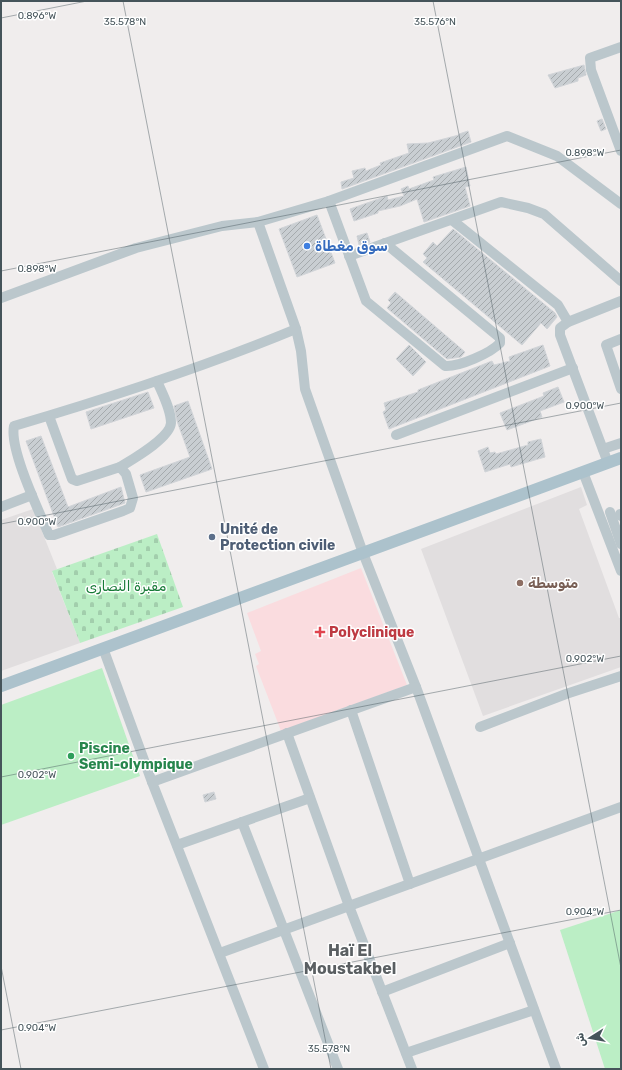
<svg xmlns="http://www.w3.org/2000/svg" width="622" height="1070" font-family="Rubik,Vazirmatn,sans-serif">
  <style>
    .education { fill: #e1dedf }
    .medical { fill: #fadcdf }
    .cemetery { fill: url(#cemetery-stones) }
    .garden { fill: #bbeec5 }
    .building { fill: url(#building-hatch); stroke: #d1d4d8 }
    .lines { fill: none; stroke-linecap: round; stroke-linejoin: round }
    .minor { stroke: #bbc7cc; stroke-width: 10 }
    .major { stroke: #acc2cc; stroke-width: 12 }
    .ticks { fill: none; stroke: #45545a; stroke-width: 1; stroke-opacity: 0.45 }
    .shop-dot { fill: #3f7fe0; stroke: #fff; stroke-width: 1.5 }
    .service-dot { fill: #5c6f8a; stroke: #fff; stroke-width: 1.5 }
    .education-dot { fill: #8d6e63; stroke: #fff; stroke-width: 1.5 }
    .health-dot { fill: #e0444e; stroke: #fff; stroke-width: 1.5 }
    .leisure-dot { fill: #2e9e5b; stroke: #fff; stroke-width: 1.5 }
    .labels { text-anchor: middle; dominant-baseline: central; stroke-width: 3; stroke-linejoin: round; paint-order: stroke }
    .shop-label { font-size: 14px; font-weight: bold; fill: #366cbe; stroke: #fff; text-anchor: start }
    .service-label { font-size: 14px; font-weight: bold; fill: #4e5e75; stroke: #fff; text-anchor: start }
    .education-label { font-size: 14px; font-weight: bold; fill: #785e54; stroke: #fff; text-anchor: start }
    .park-label { font-size: 14px; fill: #177a37; stroke: #fff }
    .health-label { font-size: 14px; font-weight: bold; fill: #be3a42; stroke: #fff; text-anchor: start }
    .leisure-label { font-size: 14px; font-weight: bold; fill: #27864d; stroke: #fff; text-anchor: start }
    .quarter-label { font-size: 16px; font-weight: bold; fill: #5a5f62; stroke: #fff }
    .ticks-label { font-size: 10px; text-anchor: middle; fill: #45545a; stroke: #fff; stroke-width: 3; stroke-linejoin: round; paint-order: stroke }
  </style>
  <defs>
    <pattern id="cemetery-stones" width="16" height="16" patternUnits="userSpaceOnUse"><rect width="16" height="16" fill="#bbeec5"/><path d="M2 7V4a2 2 0 0 1 4 0v3zM10 15v-3a2 2 0 0 1 4 0v3z" fill="#a2ceac"/></pattern>
    <pattern id="building-hatch" width="6" height="6" patternUnits="userSpaceOnUse"><rect width="6" height="6" fill="#c9ced2"/><path d="M-1 1l2-2M0 6l6-6M5 7l2-2" fill="none" stroke="#a5aaad"/></pattern>
  </defs>
  <rect width="100%" height="100%" fill="#f0eded"/>
  <g class="education">
    <polygon points="581,487 587,505 579,509 619,618 621,618 621,667 483,716 421,549"/>
    <polygon points="33,509 57,569 52,572 80,643 1,671 1,520"/>
  </g>
  <polygon class="medical" points="361,568 407,685 281,731 256,666 259,664 255,654 261,651 247,613"/>
  <polygon class="cemetery" points="157,534 183,607 80,643 52,571"/>
  <g class="garden">
    <polygon points="102,668 140,776 1,825 1,705"/>
    <polygon points="621,910 621,1069 605,1069 560,930"/>
  </g>
  <g class="building">
    <polygon points="584,65 586,75 578,78 578,81 555,88 548,75"/>
    <polygon points="602,119 606,129 601,131 597,121"/>
    <polygon points="468,131 471,142 342,189 341,182 354,178 352,171 365,168 366,171 381,165 380,163 409,153 407,144 428,143 459,135 459,134"/>
    <polygon points="466,167 470,186 465,187 470,206 424,222 417,199 400,206 378,211 378,213 354,221 350,209 387,196 388,200 404,196 401,189 408,186 409,189 434,180 433,177"/>
    <polygon points="317,215 335,263 297,277 279,229"/>
    <polygon points="453,229 555,313 557,317 547,329 541,323 522,345 423,262 427,258 423,254 433,242 437,246"/>
    <polygon points="367,233 370,242 359,245 357,236"/>
    <polygon points="395,292 465,352 461,357 447,359 387,308 391,303 388,300"/>
    <polygon points="409,345 426,362 413,376 396,359"/>
    <polygon points="543,345 550,366 389,429 383,412 386,410 384,403 418,392 418,390 492,361 494,365 510,361 509,357"/>
    <polygon points="558,387 564,402 540,411 542,417 507,430 500,413 544,396 543,393"/>
    <polygon points="148,392 154,408 91,429 86,412"/>
    <polygon points="188,401 212,469 146,492 140,475 190,457 177,421 174,406"/>
    <polygon points="41,436 68,507 121,487 125,503 58,527 26,441"/>
    <polygon points="541,439 545,457 511,467 510,464 485,472 478,451 488,447 490,453 495,452 496,454 528,445 528,442"/>
    <polygon points="214,792 216,799 205,802 203,795"/>
  </g>
  <g class="lines">
    <g class="minor">
      <polyline points="621,47 590,58 591,70 621,151"/>
      <path d="M329 201 366 301 445 366C459 367 491 353 500 343V338L385 243"/>
      <polyline points="452,220 558,305 568,322"/>
      <polyline points="258,222 296,329 301,351 305,389 363,553 416,687 556,1069"/>
      <polyline points="349,256 501,202 528,208 544,214 621,281"/>
      <polyline points="1,298 136,248 222,226 258,222 329,201 507,136 557,156 621,204"/>
      <polyline points="621,339 606,345 621,389"/>
      <path d="M49 416 72 479 77 481 120 467 126 474 133 498 130 508 123 511 54 535H49C39 511 9 449 14 426 109 398 204 367 296 329"/>
      <polyline points="396,435 573,368"/>
      <polyline points="603,449 621,443"/>
      <polyline points="608,463 560,335 560,328 568,322 621,301"/>
      <path d="M120 467C133 459 170 438 171 423 171 409 162 393 157 381"/>
      <polyline points="583,472 621,571"/>
      <polyline points="1,507 32,495"/>
      <polyline points="610,512 621,544"/>
      <polyline points="620,514 621,516"/>
      <polyline points="103,648 152,782"/>
      <polyline points="351,710 410,884"/>
      <polyline points="480,727 566,694 621,676"/>
      <polyline points="287,733 349,906 412,1069"/>
      <polyline points="242,822 338,1069"/>
      <polyline points="177,845 310,798"/>
      <polyline points="220,953 621,807"/>
      <polyline points="382,992 510,943"/>
      <polyline points="406,1053 534,1010"/>
      <polyline points="264,1069 152,782 416,687"/>
    </g>
    <polyline class="major" points="1,686 621,458"/>
  </g>
  <path class="ticks" d="M123 1 331 1069M433 1 621 968M1 18 87 1M1 271 621 150M1 524 621 403M1 777 621 656M1 966 21 1069M1 1030 621 910"/>
  <circle class="shop-dot" cx="307" cy="246" r="4"/>
  <circle class="service-dot" cx="212" cy="537" r="4"/>
  <circle class="education-dot" cx="520" cy="583" r="4"/>
  <path class="health-dot" d="M318 626h4v4h4v4h-4v4h-4v-4h-4v-4h4z"/>
  <circle class="leisure-dot" cx="71" cy="756" r="4"/>
  <g class="labels">
    <g class="shop-label">
      <text x="315" y="246">سوق مغطاة</text>
    </g>
    <g class="service-label">
      <text x="220" y="529">Unité de<tspan x="220" dy="16">Protection civile</tspan></text>
    </g>
    <g class="education-label">
      <text x="528" y="583">متوسطة</text>
    </g>
    <g class="park-label">
      <text x="126" y="586">مقبرة النصارى</text>
    </g>
    <g class="health-label">
      <text x="329" y="632">Polyclinique</text>
    </g>
    <g class="leisure-label">
      <text x="79" y="748">Piscine<tspan x="79" dy="16">Semi-olympique</tspan></text>
    </g>
    <g class="quarter-label">
      <text x="350" y="950">Haï El<tspan x="350" dy="18">Moustakbel</tspan></text>
    </g>
  </g>
  <g class="ticks-label">
    <text x="37" y="19">0.896°W</text>
    <text x="435" y="25">35.576°N</text>
    <text x="125" y="25">35.578°N</text>
    <text x="585" y="156">0.898°W</text>
    <text x="37" y="272">0.898°W</text>
    <text x="585" y="409">0.900°W</text>
    <text x="37" y="525">0.900°W</text>
    <text x="585" y="662">0.902°W</text>
    <text x="37" y="778">0.902°W</text>
    <text x="585" y="915">0.904°W</text>
    <text x="37" y="1031">0.904°W</text>
    <text x="329" y="1052">35.578°N</text>
  </g>
  <rect width="622" height="1070" fill="none" stroke="#45545a" stroke-width="4"/>
  <g transform="translate(590 1038) rotate(259)" stroke="#ffffff" stroke-width="3" paint-order="stroke">
  <path d="M0-3L7 15L0 10L-7 15Z" fill="#45545a"/>
  <text y="-6" font-size="11" font-weight="bold" text-anchor="middle" fill="#45545a">ش</text>
  </g>
</svg>
